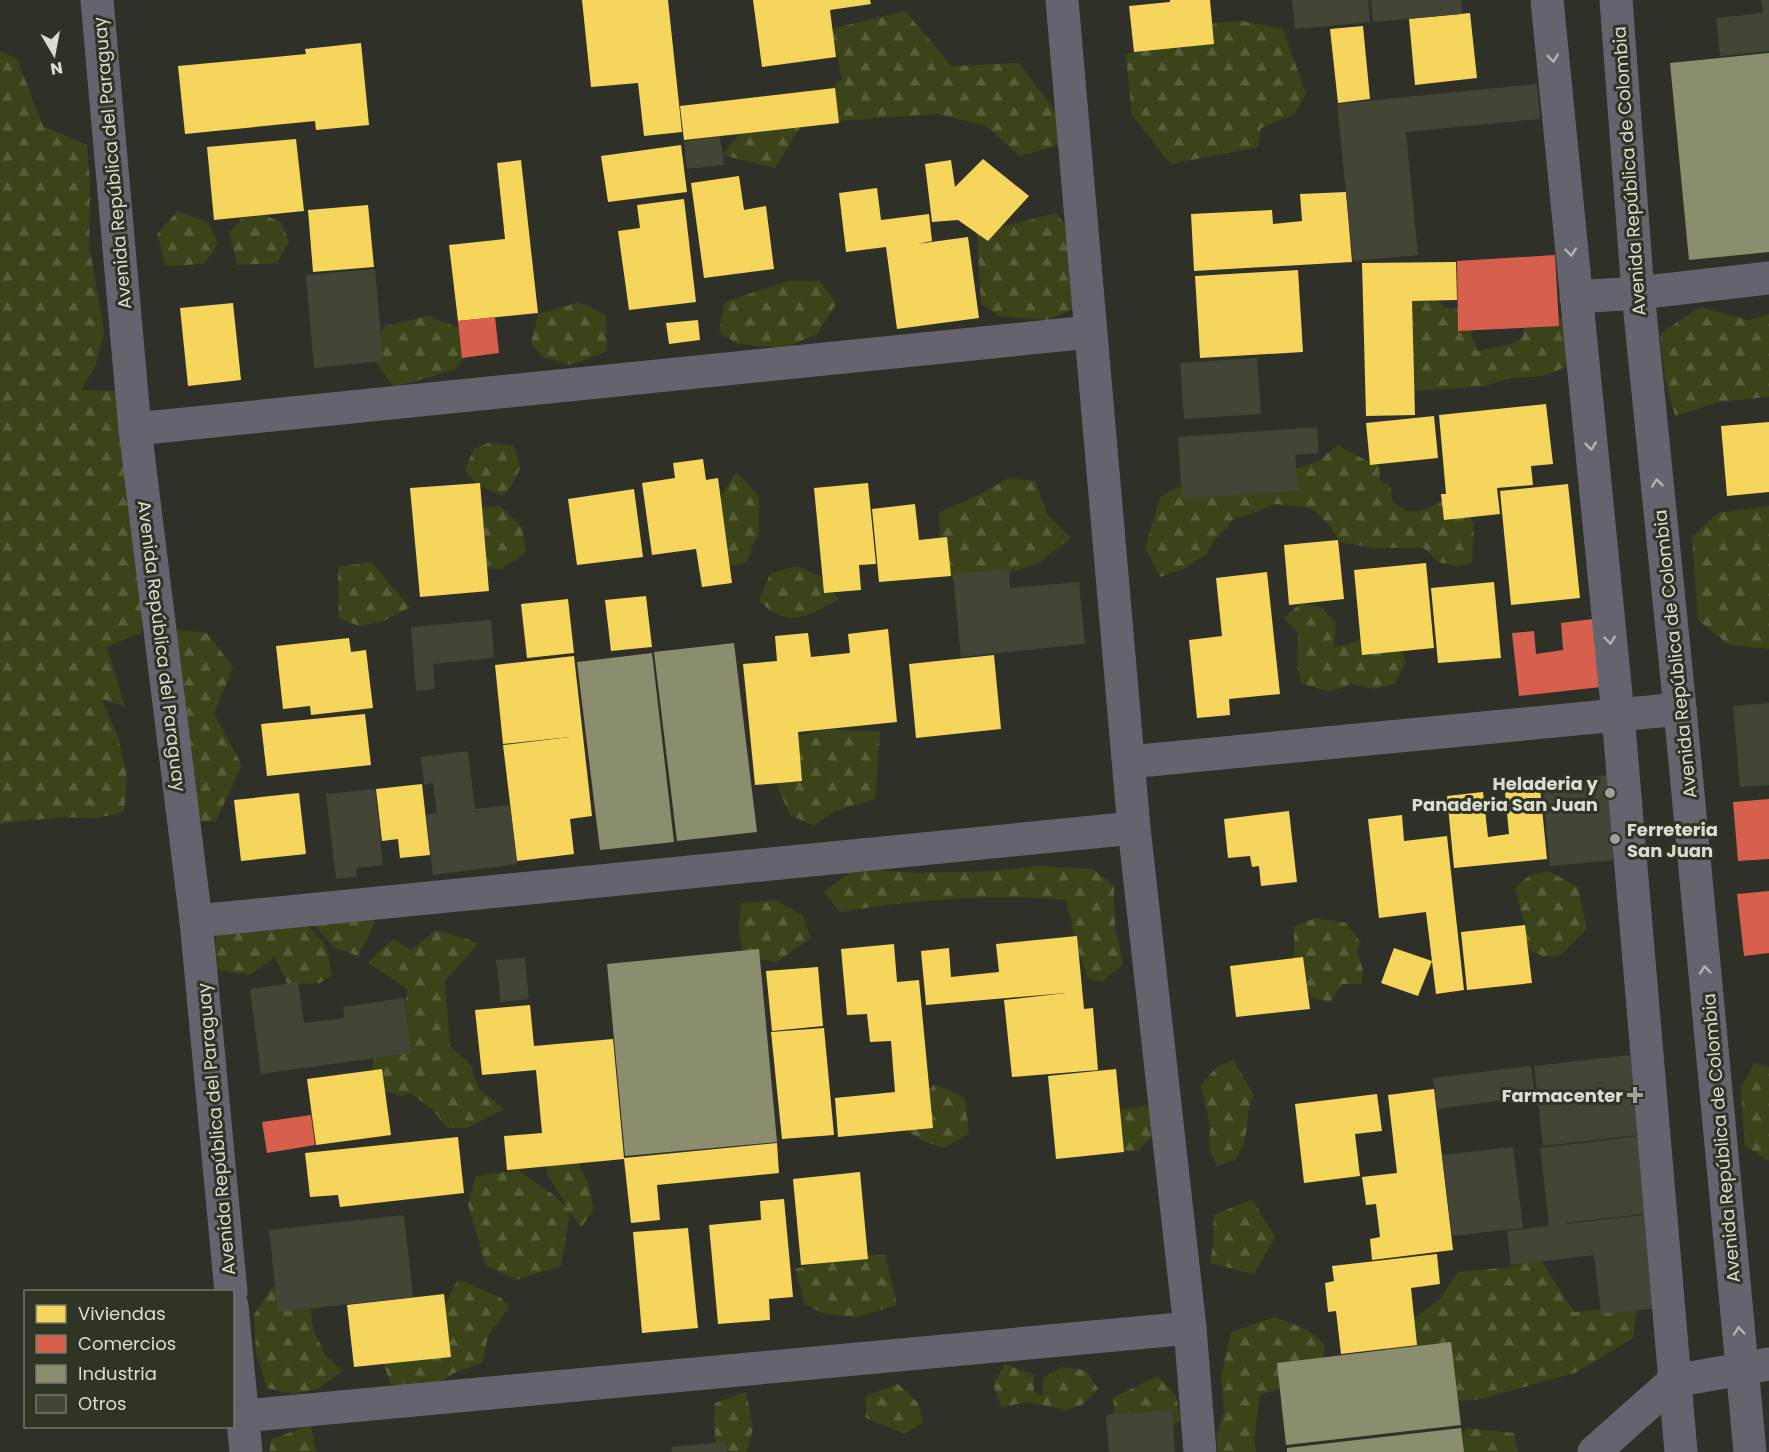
<svg xmlns="http://www.w3.org/2000/svg" width="1769" height="1452" font-family="Poppins,sans-serif">
  <style>
    .forest { fill: url(#forest-firs) }
    .homes { fill: #f6d55c }
    .shops { fill: #d6604d }
    .industry { fill: #8c8c6e }
    .building { fill: #434536; fill-rule: evenodd }
    .lines { fill: none; stroke-linecap: round; stroke-linejoin: round }
    .minor { stroke: #65636e; stroke-width: 33 }
    .tertiary { stroke: #65636e; stroke-width: 33 }
    .oneway { stroke: #b2b2b0 }
    .poi-dot { fill: #9fa098; stroke: #303425; stroke-width: 2 }
    .labels { text-anchor: middle; dominant-baseline: central; stroke-width: 6; stroke-linejoin: round; paint-order: stroke }
    .street-label { font-size: 18px; fill: #dbddd4; stroke: #303425 }
    .poi-label { font-size: 18px; font-weight: bold; fill: #dbddd4; stroke: #303425; text-anchor: end }
  </style>
  <defs>
    <pattern id="forest-firs" width="22" height="20" patternUnits="userSpaceOnUse" patternTransform="scale(1.5)"><rect width="22" height="20" fill="#3b4419"/><path d="M5 1l3.5 6h-7zM16 11l3.5 6h-7z" fill="#575f3a"/></pattern>
  </defs>
  <rect width="100%" height="100%" fill="#2f3028"/>
  <g class="forest">
    <polygon points="905,11 952,66 1019,63 1058,115 1059,145 1020,156 986,126 939,114 852,120 801,126 775,168 722,155 756,114 816,102 842,79 831,29"/>
    <polygon points="1242,21 1283,29 1306,94 1294,114 1261,128 1258,147 1171,164 1132,115 1126,55 1194,25"/>
    <polygon points="0,51 17,59 43,126 87,145 90,184 89,244 104,330 96,365 81,390 120,391 141,558 142,632 107,647 125,706 101,699 118,736 127,776 124,812 97,818 59,817 0,824"/>
    <polygon points="250,210 281,222 289,242 277,263 237,265 229,232"/>
    <polygon points="178,211 209,223 218,244 204,264 166,266 157,234"/>
    <polygon points="1056,213 1081,244 1079,306 1048,320 999,316 981,304 977,233"/>
    <polygon points="788,281 820,281 836,304 817,334 785,348 737,344 719,332 725,302"/>
    <polygon points="1433,295 1444,307 1473,311 1471,334 1477,351 1508,345 1522,338 1525,323 1546,296 1568,328 1566,367 1543,376 1511,378 1485,386 1404,392 1393,306"/>
    <polygon points="579,302 606,315 607,351 571,365 542,357 531,343 538,314"/>
    <polygon points="1700,307 1749,320 1769,314 1769,397 1719,402 1675,416 1665,379 1660,334"/>
    <polygon points="428,316 459,328 473,348 454,370 394,387 367,350 385,326"/>
    <polygon points="488,443 514,446 520,468 511,487 502,496 477,484 465,470 474,449"/>
    <polygon points="1338,445 1367,461 1379,466 1380,480 1390,486 1393,502 1406,511 1421,511 1440,502 1465,503 1474,525 1472,563 1457,566 1438,562 1424,548 1374,548 1340,542 1329,525 1311,508 1275,504 1246,516 1235,517 1225,530 1214,540 1207,554 1183,569 1160,577 1145,548 1160,497 1187,482 1230,488 1317,462"/>
    <polygon points="736,472 759,496 759,532 746,563 728,567 709,517"/>
    <polygon points="1009,478 1035,481 1047,514 1071,538 1037,564 997,576 976,591 953,580 941,553 939,512 973,498"/>
    <polygon points="500,506 522,527 526,552 502,569 486,569 471,508"/>
    <polygon points="1769,506 1769,649 1729,645 1698,620 1692,537 1718,513"/>
    <polygon points="371,562 410,607 382,622 359,626 339,618 338,567"/>
    <path d="M796 566 820 576 839 599C810 616 786 630 759 600L770 574Z"/>
    <polygon points="1301,603 1321,607 1336,623 1334,648 1374,636 1395,638 1406,662 1395,684 1374,689 1351,684 1339,689 1326,691 1301,683 1297,664 1298,633 1284,618"/>
    <polygon points="179,630 207,633 233,667 214,714 242,765 216,821 193,822 160,641"/>
    <polygon points="823,730 880,731 875,799 834,811 814,826 790,815 778,788 777,747 785,739"/>
    <path d="M1038 866 1093 869 1114 886 1115 927 1123 964 1102 982 1088 978 1077 948 1066 900C994 893 911 900 840 912L824 892 855 868 914 873 997 871Z"/>
    <polygon points="1548,871 1578,887 1587,929 1561,955 1544,957 1526,948 1525,925 1515,888 1529,876"/>
    <polygon points="776,900 802,915 811,938 777,962 757,959 744,962 739,930 741,903"/>
    <polygon points="355,906 375,922 358,956 335,948 312,923"/>
    <polygon points="296,914 326,945 332,975 320,983 288,985 275,957 249,975 215,969 216,931"/>
    <polygon points="1316,918 1346,923 1361,943 1357,950 1363,971 1362,984 1342,984 1330,1002 1313,998 1294,978 1294,926"/>
    <polygon points="436,930 479,943 445,981 450,1046 471,1065 478,1088 504,1109 467,1128 447,1128 432,1109 410,1093 401,1096 378,1088 372,1067 380,1039 405,1008 407,989 368,962 393,939 411,950"/>
    <polygon points="1233,1060 1254,1095 1249,1108 1245,1141 1235,1160 1217,1166 1209,1148 1210,1127 1201,1085 1217,1067"/>
    <polygon points="1754,1063 1769,1067 1769,1161 1745,1146 1741,1088"/>
    <polygon points="934,1084 965,1098 969,1134 944,1148 923,1141 906,1130 916,1107"/>
    <polygon points="1156,1105 1159,1130 1138,1151 1115,1150 1118,1110"/>
    <polygon points="547,1155 577,1160 588,1183 594,1209 581,1227 570,1212 561,1266 516,1280 486,1266 468,1204 476,1176 518,1170 555,1196 568,1208 547,1174"/>
    <polygon points="1252,1199 1275,1237 1254,1274 1210,1263 1213,1245 1214,1215"/>
    <polygon points="846,1255 885,1255 897,1305 856,1317 822,1313 805,1304 795,1269"/>
    <polygon points="1540,1259 1574,1312 1599,1310 1638,1301 1633,1338 1575,1373 1480,1399 1450,1402 1373,1365 1408,1323 1440,1299 1458,1272 1512,1267"/>
    <polygon points="284,1278 309,1297 313,1329 325,1355 342,1371 318,1389 292,1394 267,1388 256,1353 254,1315 270,1290"/>
    <polygon points="458,1279 501,1298 509,1307 488,1336 482,1363 452,1374 431,1390 391,1385 382,1359 443,1309"/>
    <polygon points="1275,1317 1308,1330 1325,1345 1320,1381 1260,1394 1254,1439 1256,1452 1218,1452 1216,1438 1224,1412 1221,1376 1231,1332"/>
    <polygon points="1005,1364 1034,1375 1034,1392 1043,1396 1043,1379 1061,1367 1086,1370 1098,1389 1082,1405 1066,1410 1029,1402 1001,1407 993,1384"/>
    <polygon points="1158,1376 1176,1396 1181,1421 1152,1434 1113,1419 1114,1397"/>
    <polygon points="898,1384 918,1403 923,1422 905,1434 866,1418 866,1396"/>
    <polygon points="746,1392 753,1428 747,1452 717,1452 714,1426 715,1403"/>
    <polygon points="311,1425 316,1452 269,1452 272,1439"/>
    <polygon points="1467,1428 1514,1433 1518,1452 1452,1452"/>
  </g>
  <g class="homes">
    <polygon points="582,0 668,0 682,132 644,136 638,83 591,87"/>
    <polygon points="753,0 870,0 871,4 830,10 836,57 762,67"/>
    <polygon points="1170,0 1210,0 1214,44 1134,52 1129,6 1170,2"/>
    <polygon points="1470,13 1477,78 1415,85 1409,19"/>
    <polygon points="1363,26 1370,99 1338,103 1330,29"/>
    <polygon points="361,43 369,125 316,130 315,121 185,134 178,66 306,54 305,49"/>
    <polygon points="835,88 839,123 684,140 680,106"/>
    <polygon points="296,139 304,211 214,220 207,147"/>
    <polygon points="681,145 687,192 608,202 601,156"/>
    <polygon points="983,159 1029,196 988,241 958,220 932,222 925,164 951,160 955,187"/>
    <polygon points="521,160 538,313 458,321 449,245 505,239 497,163"/>
    <polygon points="739,176 744,210 766,206 774,269 704,278 691,183"/>
    <polygon points="877,188 881,220 929,214 932,241 917,244 968,237 979,318 897,329 886,247 846,252 839,193"/>
    <polygon points="1346,192 1352,262 1194,271 1191,214 1272,210 1273,224 1302,221 1300,194"/>
    <polygon points="684,199 696,302 629,310 618,231 640,228 637,205"/>
    <polygon points="368,205 374,267 313,272 308,210"/>
    <polygon points="1456,262 1457,300 1412,301 1415,415 1366,416 1362,263"/>
    <polygon points="1298,270 1303,352 1200,358 1195,276"/>
    <polygon points="233,303 241,380 188,386 180,308"/>
    <polygon points="698,320 700,340 669,344 666,323"/>
    <polygon points="1546,404 1553,464 1531,466 1533,485 1497,488 1500,514 1444,520 1441,494 1446,494 1439,415"/>
    <polygon points="1434,416 1438,458 1370,465 1366,423"/>
    <polygon points="1769,422 1769,492 1727,496 1721,426"/>
    <polygon points="703,459 706,480 718,478 732,583 702,587 696,549 652,555 642,483 675,478 673,463"/>
    <polygon points="480,483 489,591 420,597 410,488"/>
    <polygon points="868,483 876,564 859,565 861,590 824,593 814,488"/>
    <polygon points="1568,484 1580,598 1511,605 1500,491"/>
    <polygon points="634,489 643,557 577,565 568,499"/>
    <polygon points="915,504 919,540 947,537 951,576 879,582 872,509"/>
    <polygon points="1338,540 1344,599 1289,605 1284,545"/>
    <polygon points="1426,563 1434,648 1362,655 1354,570"/>
    <polygon points="1267,572 1280,694 1229,699 1230,715 1197,718 1189,640 1222,636 1216,578"/>
    <polygon points="1494,582 1501,658 1438,663 1431,588"/>
    <polygon points="646,596 652,647 611,651 605,600"/>
    <polygon points="568,599 574,653 527,658 521,604"/>
    <polygon points="888,629 897,722 798,732 802,781 755,785 743,664 777,661 775,636 808,633 811,657 850,653 848,634"/>
    <polygon points="349,638 351,652 366,650 373,708 311,715 310,706 283,709 276,646"/>
    <polygon points="994,655 1001,729 916,738 909,664"/>
    <polygon points="574,656 592,816 570,819 574,854 517,861 503,745 570,737 503,744 495,665"/>
    <polygon points="365,714 371,765 267,776 261,724"/>
    <polygon points="422,784 430,855 400,858 398,839 382,841 376,789"/>
    <polygon points="1540,788 1547,859 1454,868 1447,796 1483,792 1488,837 1509,834 1505,792"/>
    <polygon points="299,793 306,854 241,861 234,800"/>
    <polygon points="1289,811 1297,882 1261,886 1259,866 1252,867 1250,856 1228,858 1224,819"/>
    <polygon points="1402,815 1404,841 1447,836 1464,990 1436,994 1426,912 1379,918 1368,819"/>
    <polygon points="1525,925 1532,983 1467,990 1461,932"/>
    <polygon points="1077,936 1084,1009 1093,1008 1098,1070 1012,1077 1004,1000 1066,993 926,1005 921,951 949,948 951,977 999,972 996,944"/>
    <polygon points="894,944 897,982 919,980 933,1128 838,1137 835,1098 895,1092 891,1041 870,1042 867,1014 847,1015 841,949"/>
    <polygon points="1394,948 1432,961 1418,996 1381,983"/>
    <polygon points="1303,957 1310,1009 1236,1017 1230,966"/>
    <polygon points="818,967 823,1026 772,1031 766,971"/>
    <polygon points="530,1005 534,1046 613,1039 624,1158 777,1143 779,1173 657,1185 660,1220 631,1223 624,1159 507,1170 504,1136 542,1133 536,1070 482,1075 475,1010"/>
    <polygon points="824,1028 834,1135 782,1139 771,1032"/>
    <polygon points="382,1069 391,1135 316,1145 307,1079"/>
    <polygon points="1116,1069 1124,1152 1056,1159 1048,1076"/>
    <polygon points="1434,1089 1453,1250 1372,1260 1370,1239 1380,1237 1376,1204 1366,1205 1362,1177 1397,1173 1388,1095"/>
    <polygon points="1377,1094 1382,1131 1355,1134 1360,1176 1304,1183 1295,1104"/>
    <polygon points="458,1137 464,1193 340,1207 338,1195 310,1197 305,1153"/>
    <polygon points="860,1172 868,1259 801,1265 793,1179"/>
    <polygon points="784,1199 793,1297 769,1299 770,1320 718,1324 709,1225 761,1220 760,1201"/>
    <polygon points="688,1228 698,1328 642,1333 633,1232"/>
    <polygon points="1437,1254 1440,1284 1411,1288 1417,1345 1341,1354 1336,1311 1328,1312 1325,1283 1334,1281 1332,1266"/>
    <polygon points="444,1294 451,1357 354,1367 347,1305"/>
  </g>
  <g class="shops">
    <polygon points="1555,255 1559,326 1458,331 1457,261"/>
    <polygon points="495,317 499,353 462,358 458,321"/>
    <polygon points="1593,619 1601,687 1519,696 1512,633 1534,631 1536,654 1563,650 1561,623"/>
    <polygon points="1769,799 1769,859 1738,861 1733,802"/>
    <polygon points="1769,891 1769,953 1744,956 1737,894"/>
    <polygon points="311,1115 315,1145 267,1153 262,1122"/>
  </g>
  <g class="industry">
    <polygon points="1769,53 1769,252 1689,260 1670,63"/>
    <polygon points="734,643 757,832 677,841 654,652"/>
    <polygon points="652,653 674,842 600,850 577,662"/>
    <polygon points="759,949 777,1142 625,1156 607,964"/>
    <polygon points="1451,1342 1461,1425 1286,1445 1277,1363"/>
    <polygon points="1461,1428 1464,1452 1287,1452 1287,1448"/>
  </g>
  <g class="building">
    <polygon points="1292,0 1368,0 1370,22 1295,29"/>
    <polygon points="1371,0 1461,0 1462,14 1373,22"/>
    <polygon points="1761,0 1769,0 1769,51 1720,56 1716,18 1763,13"/>
    <polygon points="1537,84 1540,119 1406,132 1418,255 1353,261 1337,104"/>
    <polygon points="720,137 724,165 687,169 684,141"/>
    <polygon points="375,269 383,361 314,368 306,275"/>
    <polygon points="1257,358 1261,414 1184,419 1180,363"/>
    <polygon points="1317,427 1319,453 1295,455 1298,491 1182,499 1178,437"/>
    <polygon points="1009,569 1010,588 1079,582 1085,644 961,657 953,574"/>
    <polygon points="491,620 494,658 433,664 435,689 416,691 411,627"/>
    <polygon points="1769,703 1769,785 1740,787 1733,706"/>
    <polygon points="468,751 475,809 510,805 517,864 433,875 426,815 437,813 433,783 424,785 421,757"/>
    <polygon points="1608,775 1617,860 1550,866 1542,782"/>
    <polygon points="375,789 383,865 356,868 357,877 336,879 326,794"/>
    <polygon points="525,958 529,999 501,1002 496,960"/>
    <polygon points="298,982 304,1023 344,1018 343,1007 404,998 411,1053 261,1074 250,989"/>
    <polygon points="1630,1055 1639,1135 1543,1146 1534,1066"/>
    <polygon points="1531,1066 1535,1096 1437,1109 1433,1078"/>
    <path d="M1640 1136 1661 1308 1601 1314 1594 1255 1511 1265 1507 1231 1549 1226 1540 1148ZM1643 1214 1644 1215 1565 1224V1223Z"/>
    <polygon points="1513,1147 1523,1228 1452,1236 1442,1155"/>
    <polygon points="404,1215 413,1297 278,1312 269,1230"/>
    <polygon points="1172,1410 1175,1452 1109,1452 1106,1415"/>
    <polygon points="725,1442 727,1452 672,1452 671,1447"/>
  </g>
  <g class="lines">
    <g class="minor">
      <polyline points="97,0 135,429 196,921 231,1292"/>
      <polyline points="1062,0 1134,828 1190,1328 1200,1452"/>
      <polyline points="1576,297 1638,293 1769,278"/>
      <polyline points="135,429 1090,332"/>
      <polyline points="1129,762 1680,709"/>
      <polyline points="196,921 1134,828"/>
      <polyline points="232,1306 246,1452"/>
      <polyline points="243,1416 1190,1328"/>
      <polyline points="1594,1452 1674,1381 1769,1364"/>
    </g>
    <g class="tertiary">
      <polyline points="1547,0 1618,715 1681,1452"/>
      <polyline points="1616,0 1638,293 1680,709 1750,1452"/>
    </g>
  </g>
  <defs><path id="oneway-chevron" d="M-2-3.5L2.5 0L-2 3.5" fill="none" stroke-width="1.6" stroke-linecap="round" stroke-linejoin="round" transform="scale(1.5)"/></defs>
  <g class="oneway">
    <use href="#oneway-chevron" transform="translate(1553 58) rotate(84)"/>
    <use href="#oneway-chevron" transform="translate(1571 252) rotate(84)"/>
    <use href="#oneway-chevron" transform="translate(1591 446) rotate(84)"/>
    <use href="#oneway-chevron" transform="translate(1657 483) rotate(-96)"/>
    <use href="#oneway-chevron" transform="translate(1610 640) rotate(84)"/>
    <use href="#oneway-chevron" transform="translate(1705 970) rotate(-95)"/>
    <use href="#oneway-chevron" transform="translate(1739 1331) rotate(-95)"/>
  </g>
  <g class="poi-dot">
    <circle cx="1610" cy="793" r="6"/>
    <circle cx="1615" cy="839" r="6"/>
    <path d="M1632 1086h6v6h6v6h-6v6h-6v-6h-6v-6h6z"/>
  </g>
  <g class="labels">
    <g class="street-label">
      <text transform="translate(112 163) rotate(-95)">Avenida República del Paraguay</text>
      <text transform="translate(1629 171) rotate(-94)">Avenida República de Colombia</text>
      <text transform="translate(162 646) rotate(83)">Avenida República del Paraguay</text>
      <text transform="translate(1675 654) rotate(-96)">Avenida República de Colombia</text>
      <text transform="translate(216 1129) rotate(-95)">Avenida República del Paraguay</text>
      <text transform="translate(1721 1138) rotate(-95)">Avenida República de Colombia</text>
    </g>
    <g class="poi-label">
      <text x="1598" y="783">Heladeria y<tspan x="1598" dy="21">Panaderia San Juan</tspan></text>
      <text x="1627" y="829" text-anchor="start">Ferreteria<tspan x="1627" dy="21">San Juan</tspan></text>
      <text x="1623" y="1095">Farmacenter</text>
    </g>
  </g>
  <rect x="24" y="1290" width="210" height="138" fill="#303425" stroke="#74786b" stroke-width="1.5"/>
  <rect x="36" y="1305" width="30" height="18" fill="#f6d55c" stroke="#74786b" stroke-width="1.5"/>
  <text x="78" y="1320" font-size="18" fill="#dbddd4">Viviendas</text>
  <rect x="36" y="1335" width="30" height="18" fill="#d6604d" stroke="#74786b" stroke-width="1.5"/>
  <text x="78" y="1350" font-size="18" fill="#dbddd4">Comercios</text>
  <rect x="36" y="1365" width="30" height="18" fill="#8c8c6e" stroke="#74786b" stroke-width="1.5"/>
  <text x="78" y="1380" font-size="18" fill="#dbddd4">Industria</text>
  <rect x="36" y="1395" width="30" height="18" fill="#434536" stroke="#74786b" stroke-width="1.5"/>
  <text x="78" y="1410" font-size="18" fill="#dbddd4">Otros</text>
  <g transform="translate(54 54) rotate(170)" stroke="#303425" stroke-width="4.5" paint-order="stroke">
  <path d="M0-4.5L10 22L0 15L-10 22Z" fill="#dbddd4"/>
  <text y="-9" font-size="16" font-weight="bold" text-anchor="middle" fill="#dbddd4">N</text>
  </g>
</svg>
